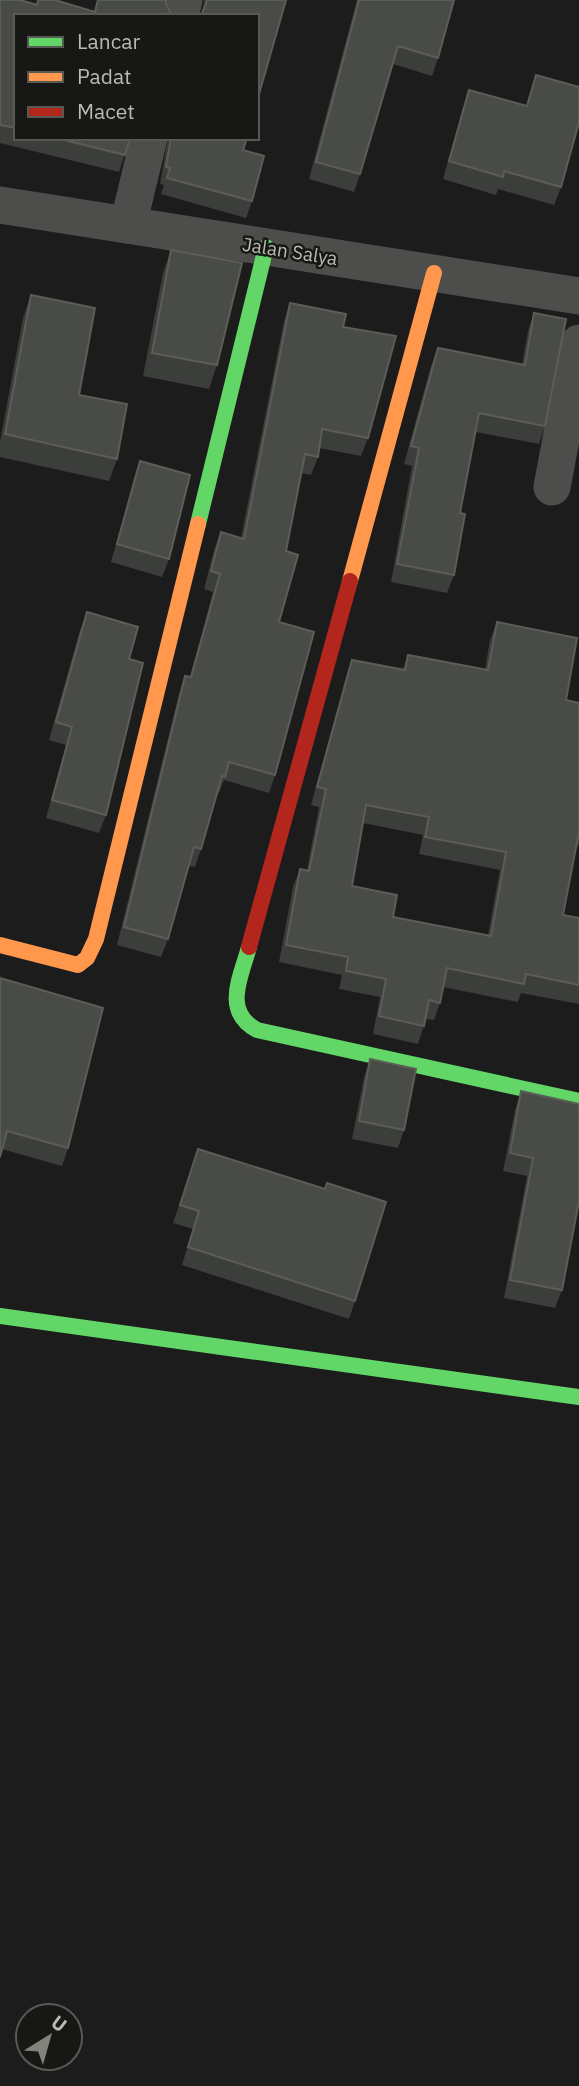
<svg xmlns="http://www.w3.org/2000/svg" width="579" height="2086" font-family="'IBM Plex Sans',sans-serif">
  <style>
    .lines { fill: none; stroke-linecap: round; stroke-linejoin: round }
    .street { stroke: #4d4e4b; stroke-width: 37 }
    .fast { stroke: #63d668; stroke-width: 16 }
    .slow { stroke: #ff974d; stroke-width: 16 }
    .jam { stroke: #b3261e; stroke-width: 16 }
    .wall { fill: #3c3e3b; fill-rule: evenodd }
    .building { fill: #494b47; stroke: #5b5d57; stroke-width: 2; fill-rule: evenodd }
    .labels { text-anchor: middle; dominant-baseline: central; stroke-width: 5; stroke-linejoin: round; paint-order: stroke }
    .street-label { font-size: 19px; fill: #b7bcae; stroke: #171816 }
  </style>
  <rect width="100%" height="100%" fill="#1c1c1c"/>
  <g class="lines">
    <g class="street">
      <polyline points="180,16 184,0"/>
      <polyline points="0,205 579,296"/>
      <polyline points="128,225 149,138"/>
      <polyline points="552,487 579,343"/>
    </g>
    <g class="fast">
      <polyline points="198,524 266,247"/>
      <path d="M249 947C241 977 222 1011 257 1030L579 1101"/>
      <polyline points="0,1316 579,1397"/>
    </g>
    <g class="slow">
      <polyline points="350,581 434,273"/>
      <polyline points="0,945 78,965 87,958 96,939 198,524"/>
    </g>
    <polyline class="jam" points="249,947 350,581"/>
  </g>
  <g class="wall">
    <polygon points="0,0 36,5 38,0 94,11 97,0 166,0 166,4 171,14 16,16 16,138 130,138 119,172 0,143"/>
    <polygon points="204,0 286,0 202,13"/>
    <polygon points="357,0 454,0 438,58 432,76 393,64 360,174 354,192 309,179"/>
    <polygon points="536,75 561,187 554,205 498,189 496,195 443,179 463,108 469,90 526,106"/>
    <polygon points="168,138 247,138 243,150 252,201 246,218 161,194 164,185 160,184"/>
    <polygon points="171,250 217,365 209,389 143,376 163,273"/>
    <polygon points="31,295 79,395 117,459 109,481 0,457 0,442 23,318"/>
    <polygon points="290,303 343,327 368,438 361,456 319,448 318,457 311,475 301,473 286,551 279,622 275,775 269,793 224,780 218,795 217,794 201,849 195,867 189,866 168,939 161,957 117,945 179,694 185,676 190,677 213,592 204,589 214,550 221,532 241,538 284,321"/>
    <polygon points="534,313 545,426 539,444 476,432 460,513 454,575 447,593 391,582 412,466 404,464 431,366 438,348 522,364 528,331"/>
    <polygon points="140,461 169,559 162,577 111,562 134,479"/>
    <polygon points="87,612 129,659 106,815 99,833 46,818 66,745 49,740 80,630"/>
    <path d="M497 622 566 700 579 703V846L576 845 563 915 579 918V1004L521 993 518 1002 443 987 440 1003 434 1020 426 1019 418 1044 373 1034 380 997 339 989 342 975 279 962 293 887 300 869 307 870 319 807 311 805 346 677 352 660 403 669 408 655 485 670 490 640ZM363 823 423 835 419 854 500 870 488 935 393 917 352 886Z"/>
    <polygon points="0,978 68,1148 62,1166 2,1149"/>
    <polygon points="370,1059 404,1130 398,1148 352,1139 364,1077"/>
    <polygon points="521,1091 562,1290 555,1308 504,1298 527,1176 503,1171 515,1110"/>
    <polygon points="198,1149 355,1301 349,1319 182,1265 193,1229 173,1223"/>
  </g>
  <g class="building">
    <polygon points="0,0 20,0 37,5 38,0 55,0 95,12 98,0 166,0 166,4 171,14 174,16 16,16 16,128 0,125"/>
    <polygon points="207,0 286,0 257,101 257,16 198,16 202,13 206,4"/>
    <polygon points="359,0 454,0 438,58 398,46 360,174 316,162"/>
    <polygon points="536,75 579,87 579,122 561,187 504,171 503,177 449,161 469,90 527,106"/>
    <polygon points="56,138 130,138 125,155"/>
    <polygon points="171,138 247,138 243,150 264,156 252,201 167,178 170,168 166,167"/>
    <polygon points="171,250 242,263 217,365 152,353"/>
    <polygon points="31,295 95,308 79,395 127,404 117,459 5,434"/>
    <polygon points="290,303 346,314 343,327 396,336 368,438 322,429 318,457 305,454 286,551 298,555 279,622 314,632 275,775 229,762 225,777 222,776 201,849 194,847 168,939 124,927 185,676 191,677 220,574 211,571 221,532 244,539"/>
    <polygon points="534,313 566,319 545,426 479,413 460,513 465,514 454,575 397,564 419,448 411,446 438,348 525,365"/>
    <polygon points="140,461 190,475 169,559 117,544"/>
    <polygon points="87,612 138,627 129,659 143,663 106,815 52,800 72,727 56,722"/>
    <path d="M497 622 577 638 566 700 579 703V832L563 915 579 918V985L526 974 524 984 447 968 440 1003 429 1000 424 1026 379 1016 386 979 346 971 348 957 286 945 300 869 309 871 326 789 317 787 352 660 405 670 408 655 488 670ZM366 805 429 817 425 837 506 852 491 936 393 917 397 895 352 886Z"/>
    <polygon points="0,978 103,1008 68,1148 7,1131 0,1157"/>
    <polygon points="370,1059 416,1069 404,1130 359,1121"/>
    <polygon points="521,1091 579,1104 579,1201 562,1290 510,1280 533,1158 510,1153"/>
    <polygon points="198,1149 325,1189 327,1183 386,1202 355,1301 188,1247 199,1211 180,1205"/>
  </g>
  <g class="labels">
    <g class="street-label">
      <text transform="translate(290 251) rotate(9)">Jalan Salya</text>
    </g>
  </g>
  <rect x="14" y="14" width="245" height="126" fill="#171816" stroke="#575a53" stroke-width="2"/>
  <rect x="28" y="37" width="35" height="10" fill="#63d668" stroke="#575a53" stroke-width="2"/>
  <text x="77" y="49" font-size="21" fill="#b7bcae">Lancar</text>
  <rect x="28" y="72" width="35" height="10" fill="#ff974d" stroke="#575a53" stroke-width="2"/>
  <text x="77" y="84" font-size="21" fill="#b7bcae">Padat</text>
  <rect x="28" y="107" width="35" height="10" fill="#b3261e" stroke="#575a53" stroke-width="2"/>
  <text x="77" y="119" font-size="21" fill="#b7bcae">Macet</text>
  <g transform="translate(49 2037) rotate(37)"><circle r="33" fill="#171816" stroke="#575a53" stroke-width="2"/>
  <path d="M0-5L12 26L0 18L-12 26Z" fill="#81847b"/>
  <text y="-10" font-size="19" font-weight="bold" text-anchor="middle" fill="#b7bcae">U</text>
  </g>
</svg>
